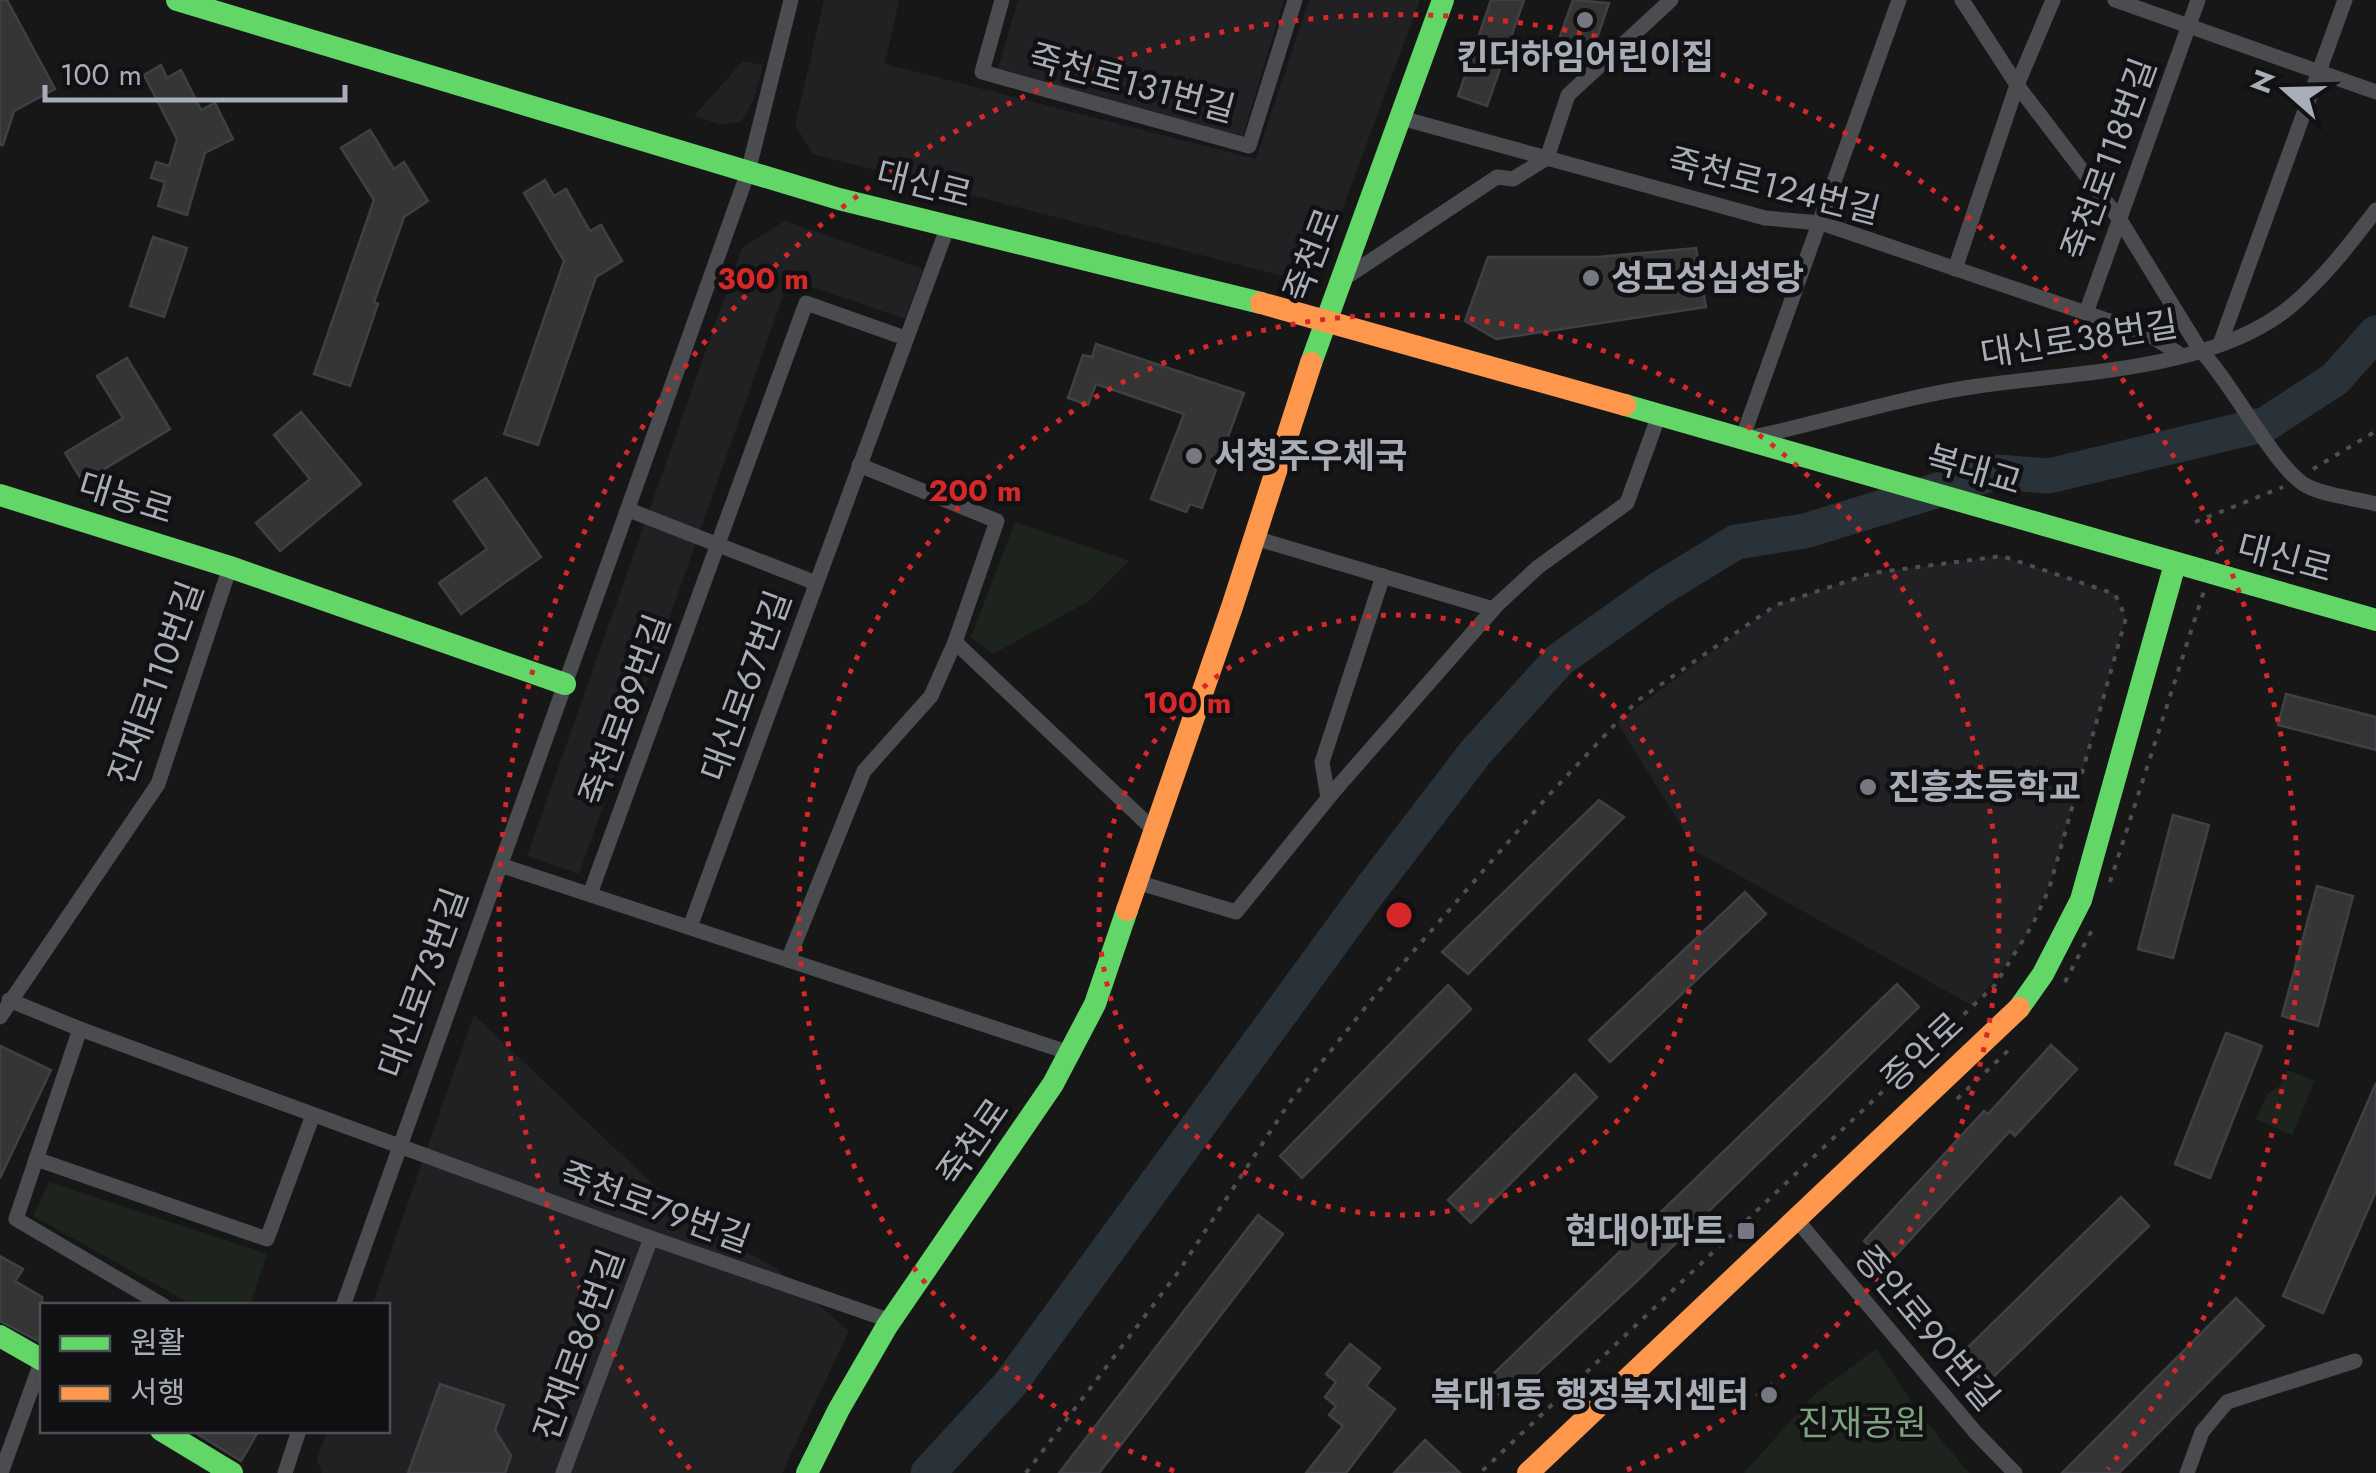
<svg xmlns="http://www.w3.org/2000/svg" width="2376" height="1473" font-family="Jost,'Noto Sans KR',sans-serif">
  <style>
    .built { fill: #212123 }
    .green { fill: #1d241e }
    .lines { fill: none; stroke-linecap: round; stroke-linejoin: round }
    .river { stroke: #2a3239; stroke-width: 35 }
    .building { fill: #353536; stroke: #3f4043; stroke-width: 2.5 }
    .path { stroke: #4d4e52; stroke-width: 4; stroke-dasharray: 5 8; stroke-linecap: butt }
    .street { stroke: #4b4c50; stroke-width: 15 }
    .fast { stroke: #63d668; stroke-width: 22 }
    .slow { stroke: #ff974d; stroke-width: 22 }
    .ring { fill: none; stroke: #d62828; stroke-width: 5; stroke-dasharray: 5 10 }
    .poi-dot { fill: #757880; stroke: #111113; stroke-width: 4 }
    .labels { text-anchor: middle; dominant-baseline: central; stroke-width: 9; stroke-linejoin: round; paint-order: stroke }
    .poi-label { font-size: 35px; font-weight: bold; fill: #a8adb8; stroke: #111113; text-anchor: start }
    .street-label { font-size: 35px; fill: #a8adb8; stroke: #111113 }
    .park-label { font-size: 35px; fill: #7fa381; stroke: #111113 }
    .centre { fill: #d62828; stroke: #111113; stroke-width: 5 }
    .ring-label { font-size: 30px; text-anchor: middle; font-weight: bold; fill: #d62828; stroke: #111113; stroke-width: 9; stroke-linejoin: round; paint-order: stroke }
  </style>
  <rect width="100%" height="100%" fill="#171717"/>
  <g class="built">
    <polygon points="824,0 899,0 885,64 1256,159 1309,0 1420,0 1322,264 1294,279 813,154 795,125"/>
    <polygon points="1018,0 1284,0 1241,142 994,83"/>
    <polygon points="743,61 763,65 754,99 741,122 719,124 694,116"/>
    <polygon points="785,221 923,269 905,319 789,279 579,874 527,856 742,248"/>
    <polygon points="2002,556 2115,594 2126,618 2052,879 2023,942 1973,1006 1697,852 1617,722 1776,605 1872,573"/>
    <polygon points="474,1015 693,1222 776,1268 849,1331 782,1473 322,1473 317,1459 327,1431 388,1430 388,1306 372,1305"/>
  </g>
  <g class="green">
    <polygon points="1015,522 1129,561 1089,601 993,654 971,637"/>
    <polygon points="2287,1070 2315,1081 2292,1135 2256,1119 2267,1094 2280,1086"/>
    <polygon points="49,1182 267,1254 250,1305 193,1305 33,1216"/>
    <polygon points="1876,1349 1919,1413 1969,1473 1744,1473 1815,1394"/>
  </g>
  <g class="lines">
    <polyline class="river" points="928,1473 1010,1384 1371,889 1475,753 1559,660 1659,589 1736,542 1805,531 1997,472 2049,476 2266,424 2335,379 2376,333"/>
  </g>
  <g class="building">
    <polygon points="0,0 7,0 55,89 14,111 3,145 0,145"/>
    <polygon points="1491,0 1524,0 1487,106 1458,96"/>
    <polygon points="1573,0 1609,3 1594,47 1560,36"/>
    <polygon points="161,65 167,78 181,70 201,110 215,103 233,139 205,153 187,215 158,206 165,182 151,178 156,162 169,166 177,139 144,75"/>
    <polygon points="370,130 394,169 404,162 428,201 404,217 374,302 378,304 350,386 314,374 374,200 341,148"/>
    <polygon points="545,180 554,196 566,189 590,231 601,225 622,261 596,277 538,445 504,434 564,261 524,193"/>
    <polygon points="153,237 187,248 164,317 130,306"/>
    <polygon points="1696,248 1706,307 1496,339 1465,321 1488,257 1598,257"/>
    <polygon points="1096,344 1244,393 1202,508 1190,504 1186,512 1151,499 1184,414 1096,384 1088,405 1068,398 1083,355 1092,357"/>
    <polygon points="127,358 170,429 83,482 65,453 123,418 97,376"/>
    <polygon points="301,412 361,484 280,551 256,523 310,479 274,435"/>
    <polygon points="486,478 541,557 461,614 439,583 487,549 454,501"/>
    <polygon points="2286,694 2376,717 2376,750 2278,725"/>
    <polygon points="1599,800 1624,817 1468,974 1442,952"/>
    <polygon points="2173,815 2209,825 2173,958 2138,949"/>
    <polygon points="2317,886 2353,896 2318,1026 2282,1016"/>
    <polygon points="1745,892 1766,914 1610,1062 1589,1040"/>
    <polygon points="1897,984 1919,1007 1639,1279 1506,1402 1486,1381"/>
    <polygon points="1448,985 1471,1009 1302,1178 1280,1156"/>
    <polygon points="2226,1033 2262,1046 2210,1178 2175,1164"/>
    <polygon points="2051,1045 2077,1069 2015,1136 2010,1131 1888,1264 1864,1241 1984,1111 1988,1114"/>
    <polygon points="0,1046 51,1070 0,1178"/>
    <polygon points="1575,1074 1597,1097 1471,1223 1448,1200"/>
    <polygon points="2376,1083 2376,1191 2323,1313 2283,1296"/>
    <polygon points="2121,1197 2149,1226 1984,1386 1957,1358"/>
    <polygon points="1258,1215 1283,1234 1141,1419 1099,1473 1059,1473"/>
    <polygon points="0,1256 23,1269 15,1281 42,1297 42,1343 0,1321"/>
    <polygon points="2236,1298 2264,1326 2119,1473 2062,1473"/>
    <polygon points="1350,1344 1380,1368 1366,1386 1395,1409 1346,1473 1306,1473 1343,1426 1329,1415 1336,1406 1325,1397 1336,1382 1326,1374"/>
    <polygon points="440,1384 504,1405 495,1430 511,1456 505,1473 408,1473"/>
    <polygon points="191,1430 259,1430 241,1461"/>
    <polygon points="1425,1440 1460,1473 1394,1473"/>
  </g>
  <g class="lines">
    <g class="path">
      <polyline points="2313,469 2376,431"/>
      <polyline points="2195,522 2283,487"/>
      <polyline points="2217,554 2221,540"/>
      <polyline points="2110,882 2204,591"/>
      <polyline points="2065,982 2093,928"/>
      <polyline points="1957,1099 2012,1047"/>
      <polyline points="1026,1473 1179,1271 1289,1103 1373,998 1548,796 1637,701 1776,605 1872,573 2002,556 2115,594 2126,618 2049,889 2033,924 1995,985 1480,1473"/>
    </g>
    <g class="street">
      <polyline points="1002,0 982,72 1249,146 1295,0"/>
      <polyline points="1962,0 2017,85"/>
      <polyline points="2115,0 2376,92"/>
      <polyline points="2017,85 2053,0"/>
      <polyline points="1401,118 1765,218 1821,223 2148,334 2181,355"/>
      <path d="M1955 269 2017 85 2120 220 2200 350C2231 381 2276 470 2307 486 2326 496 2355 498 2376 504"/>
      <polyline points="1339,282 1497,177 1513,179 1547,158 1568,95 1671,0"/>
      <polyline points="2086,313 2198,0"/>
      <polyline points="2220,344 2345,0"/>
      <path d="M1749 438C1826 422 1900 397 1978 386 2074 372 2213 371 2291 306 2324 278 2350 244 2376 210"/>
      <polyline points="1742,439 1899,0"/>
      <polyline points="629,510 816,583"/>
      <polyline points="1255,538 1493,609"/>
      <polyline points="955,642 1155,831"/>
      <polyline points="1328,798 1322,762 1383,576"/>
      <polyline points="503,866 1073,1054"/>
      <polyline points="1137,882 1236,912 1334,791 1497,605 1538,567 1627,503 1659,415"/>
      <polyline points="590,894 806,303 905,338"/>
      <polyline points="690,927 948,226"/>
      <polyline points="788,960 864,771 931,696 955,642 997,521 859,465"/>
      <polyline points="9,1000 80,1029"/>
      <polyline points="0,1017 158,784 230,567"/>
      <polyline points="36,1159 267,1239 313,1115"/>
      <polyline points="1796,1219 1976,1433 2015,1473"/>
      <polyline points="164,1306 16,1219 80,1029 651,1238 891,1321"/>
      <polyline points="343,1306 748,172 791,0"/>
      <polyline points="1,1473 42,1360"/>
      <polyline points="285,1473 299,1430"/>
      <polyline points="563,1473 651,1238"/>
      <polyline points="2187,1473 2202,1432 2227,1402 2355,1361"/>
    </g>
    <g class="fast">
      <polyline points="177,0 839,199 1261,303"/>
      <polyline points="1311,363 1443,0"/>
      <polyline points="1625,405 2376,620"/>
      <polyline points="0,495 230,567 565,684"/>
      <polyline points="2019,1008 2043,974 2081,900 2175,564"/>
      <polyline points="0,1336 42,1360"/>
      <polyline points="161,1430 232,1473"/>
      <polyline points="807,1473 839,1409 887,1326 1053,1084 1095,1004 1127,910"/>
    </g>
    <g class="slow">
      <polyline points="1261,303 1625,405"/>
      <polyline points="1127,910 1232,607 1311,363"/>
      <polyline points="1528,1473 2019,1008"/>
    </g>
  </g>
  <g class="ring">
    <circle cx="1399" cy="915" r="300"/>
    <path d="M1174 1471A600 600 0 1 1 1624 1471"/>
    <path d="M690 1469A900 900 0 1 1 2108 1469"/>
  </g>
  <g class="poi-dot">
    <circle cx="1585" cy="20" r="10"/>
    <circle cx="1591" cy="278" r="10"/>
    <circle cx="1194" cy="456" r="10"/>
    <circle cx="1868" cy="787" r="10"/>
    <rect x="1736" y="1221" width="20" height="20" rx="5"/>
    <circle cx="1769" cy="1395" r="10"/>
  </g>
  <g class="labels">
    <g class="poi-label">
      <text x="1585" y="57" text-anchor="middle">킨더하임어린이집</text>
      <text x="1611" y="278">성모성심성당</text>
      <text x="1214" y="456">서청주우체국</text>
      <text x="1888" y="787">진흥초등학교</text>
      <text x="1726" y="1231" text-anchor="end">현대아파트</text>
      <text x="1749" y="1395" text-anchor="end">복대1동 행정복지센터</text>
    </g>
    <g class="street-label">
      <text transform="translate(1132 83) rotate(15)">죽천로131번길</text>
      <text transform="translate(2109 159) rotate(-70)">죽천로118번길</text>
      <text transform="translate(924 184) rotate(14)">대신로</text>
      <text transform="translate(1774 186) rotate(14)">죽천로124번길</text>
      <text transform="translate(1312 255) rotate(-69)">죽천로</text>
      <text transform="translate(2079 339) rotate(-9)">대신로38번길</text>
      <text transform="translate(1974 470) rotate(16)">복대교</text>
      <text transform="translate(126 498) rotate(17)">대농로</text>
      <text transform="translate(2285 558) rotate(15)">대신로</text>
      <text transform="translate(156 683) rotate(-70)">진재로110번길</text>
      <text transform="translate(746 686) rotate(-70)">대신로67번길</text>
      <text transform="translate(625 710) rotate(-70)">죽천로89번길</text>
      <text transform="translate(423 983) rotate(-70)">대신로73번길</text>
      <text transform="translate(1922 1052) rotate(-43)">증안로</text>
      <text transform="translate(973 1142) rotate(-55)">죽천로</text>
      <text transform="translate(655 1207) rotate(20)">죽천로79번길</text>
      <text transform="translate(1927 1328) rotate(50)">증안로90번길</text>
      <text transform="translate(579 1345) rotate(-70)">진재로86번길</text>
    </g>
    <g class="park-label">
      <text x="1862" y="1423">진재공원</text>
    </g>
  </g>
  <circle cx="1399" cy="915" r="15" class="centre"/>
  <g class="ring-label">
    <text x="763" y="289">300 m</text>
    <text x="975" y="501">200 m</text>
    <text x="1187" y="713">100 m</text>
  </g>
  <rect x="40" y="1303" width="350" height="130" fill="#111113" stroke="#4d4f55" stroke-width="2.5"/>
  <rect x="60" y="1336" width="50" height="15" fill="#63d668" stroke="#4d4f55" stroke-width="2.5"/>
  <text x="130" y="1353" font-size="30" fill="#a8adb8">원활</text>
  <rect x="60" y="1386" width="50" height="15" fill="#ff974d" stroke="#4d4f55" stroke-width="2.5"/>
  <text x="130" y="1403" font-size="30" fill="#a8adb8">서행</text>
  <g transform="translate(2286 90) rotate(290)" stroke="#111113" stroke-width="8" paint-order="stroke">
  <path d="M0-8L18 38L0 25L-18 38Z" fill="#a8adb8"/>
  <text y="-15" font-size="28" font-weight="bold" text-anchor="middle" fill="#a8adb8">N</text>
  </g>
  <path d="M45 85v15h300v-15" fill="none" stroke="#a8adb8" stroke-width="5"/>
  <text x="60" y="85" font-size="30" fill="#a8adb8" stroke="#111113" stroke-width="8" paint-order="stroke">100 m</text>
</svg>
